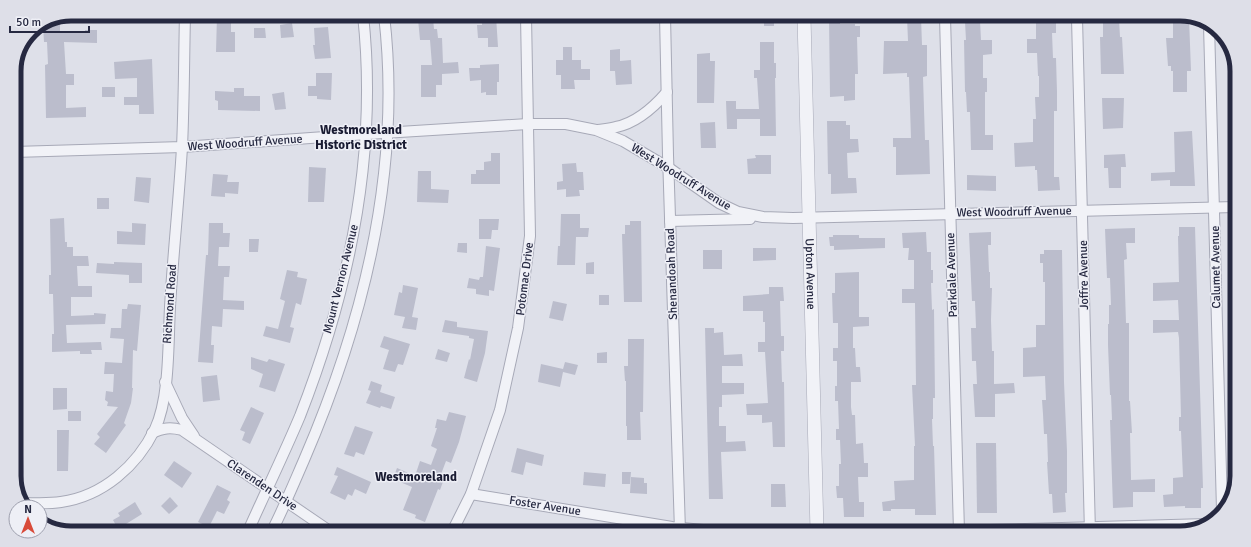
<svg xmlns="http://www.w3.org/2000/svg" width="1251" height="547" font-family="Signika,sans-serif">
  <style>
    .building { fill: #bbbdcc }
    .lines { fill: none; stroke-linecap: round; stroke-linejoin: round }
    .minor-casing { stroke: #a7a9b7; stroke-width: 12 }
    .tertiary-casing { stroke: #a7a9b7; stroke-width: 14 }
    .minor { stroke: #f1f2f7; stroke-width: 10 }
    .tertiary { stroke: #f1f2f7; stroke-width: 13 }
    .labels { text-anchor: middle; dominant-baseline: central; stroke-width: 3; stroke-linejoin: round; paint-order: stroke }
    .street-label { font-size: 12px; fill: #262941; stroke: #eeeff6 }
    .neighbourhood-label { font-size: 13px; font-weight: bold; fill: #191b32; stroke: #eeeff6 }
    .rim { fill: none; stroke: #262941; stroke-width: 5 }
  </style>
  <rect width="100%" height="100%" fill="#dee0e9"/>
  <g class="building">
    <rect x="125" y="14" width="29" height="9"/>
    <polygon points="217,15 231,15 231,32 235,32 235,52 216,52"/>
    <polygon points="487,16 496,16 498,47 488,47 488,38 478,38 477,25 482,25 482,19 487,19"/>
    <rect x="764" y="17" width="10" height="9"/>
    <polygon points="829,17 840,17 840,24 855,24 855,26 860,26 860,37 857,37 858,74 855,74 855,100 844,101 844,96 830,97"/>
    <polygon points="907,17 921,17 922,45 927,45 927,76 923,77 925,140 929,140 930,174 896,175 896,147 893,147 893,138 911,138 909,77 907,77 907,73 883,74 884,41 908,41"/>
    <polygon points="433,18 434,29 437,29 438,38 442,38 443,63 458,62 459,73 442,74 442,85 436,85 436,97 421,97 421,65 432,65 430,40 420,40 418,19"/>
    <polygon points="1103,18 1116,18 1116,19 1119,19 1120,37 1122,37 1124,74 1101,74 1100,37 1103,37"/>
    <polygon points="1173,18 1189,18 1191,71 1187,71 1187,92 1173,92 1173,71 1171,71 1171,66 1168,66 1166,38 1173,38"/>
    <polygon points="60,19 60,33 85,33 85,30 97,30 97,43 64,42 66,74 74,74 74,85 66,85 66,108 86,107 86,117 46,118 45,65 48,64 47,42 44,42 43,26"/>
    <polygon points="1036,19 1056,19 1056,33 1052,33 1053,58 1056,58 1057,92 1057,111 1054,111 1054,177 1059,177 1060,190 1038,191 1037,170 1035,170 1035,166 1015,167 1014,143 1033,142 1033,119 1036,119 1035,97 1039,97 1039,76 1038,76 1037,53 1027,53 1027,39 1036,39"/>
    <polygon points="980,21 981,40 992,40 992,54 983,55 983,78 987,78 987,92 985,92 985,135 993,135 993,150 971,150 970,112 967,112 966,92 965,92 964,40 966,40 965,22"/>
    <polygon points="292,23 294,37 281,38 280,25"/>
    <polygon points="328,27 331,58 315,59 313,45 315,45 314,28"/>
    <polygon points="254,28 265,28 266,38 254,38"/>
    <polygon points="760,42 774,42 774,63 776,63 776,78 775,78 776,136 760,136 760,119 737,119 737,129 727,129 726,101 736,101 736,109 759,109 757,78 754,78 754,70 760,70"/>
    <polygon points="563,47 572,47 572,60 581,60 581,69 590,69 590,80 574,80 575,89 561,89 561,75 556,75 556,60 563,60"/>
    <polygon points="620,49 620,61 631,60 632,84 616,85 615,71 610,71 610,50"/>
    <polygon points="710,53 710,61 715,61 714,103 697,103 697,54"/>
    <polygon points="152,59 154,114 139,114 139,105 124,105 124,97 137,97 137,78 115,79 114,62"/>
    <polygon points="499,64 499,82 497,82 497,95 486,95 486,92 481,93 481,80 470,81 469,68 480,68 480,65"/>
    <polygon points="316,73 332,73 331,100 317,99 317,96 308,96 308,86 316,86"/>
    <rect x="102" y="87" width="13" height="10"/>
    <polygon points="234,88 244,88 244,96 260,96 260,111 218,110 218,101 215,100 215,91 234,92"/>
    <polygon points="284,92 286,109 275,110 272,94"/>
    <polygon points="1102,98 1124,98 1123,128 1103,129"/>
    <polygon points="827,121 846,121 846,125 850,125 850,139 858,139 859,152 847,153 848,178 856,178 857,193 831,194 831,174 828,174"/>
    <polygon points="715,122 716,148 701,148 700,123"/>
    <polygon points="1192,131 1195,186 1170,186 1170,180 1151,181 1151,173 1175,172 1174,132"/>
    <polygon points="491,153 500,153 500,184 471,184 471,174 476,174 476,170 484,170 484,162 491,161"/>
    <polygon points="1125,154 1126,167 1121,167 1121,188 1109,188 1108,168 1104,168 1104,155"/>
    <polygon points="755,155 771,155 771,174 748,174 747,159 756,158"/>
    <polygon points="576,163 577,172 583,172 584,190 579,190 580,196 566,197 566,189 557,190 557,182 563,181 562,164"/>
    <polygon points="309,167 326,168 324,202 308,202"/>
    <polygon points="418,171 431,171 431,189 449,190 448,203 417,202"/>
    <polygon points="213,174 228,175 227,182 239,182 238,194 225,193 225,197 211,196"/>
    <polygon points="967,175 996,176 996,191 967,190"/>
    <polygon points="136,177 151,178 149,203 134,201"/>
    <rect x="97" y="198" width="12" height="11"/>
    <polygon points="561,214 580,214 580,228 589,228 588,237 576,237 575,265 557,265 558,246 560,246"/>
    <polygon points="64,218 65,242 67,242 67,247 73,247 73,256 88,256 89,266 77,266 78,286 92,286 92,297 71,297 71,316 94,315 94,313 106,314 105,324 66,325 67,343 101,342 102,350 91,350 92,354 80,354 80,351 52,352 52,334 54,334 53,294 49,294 49,275 51,275 50,219"/>
    <polygon points="479,219 499,219 498,230 492,230 491,239 479,239"/>
    <polygon points="630,221 641,221 642,302 624,302 622,234 625,234 625,225 630,225"/>
    <polygon points="132,223 146,224 145,245 117,244 117,231 132,232"/>
    <polygon points="209,223 223,223 223,233 230,233 229,247 219,247 218,266 230,266 229,277 224,277 223,300 244,301 244,310 223,309 222,327 212,326 211,345 214,345 213,363 198,362 206,255 208,255"/>
    <polygon points="1179,227 1195,227 1203,488 1201,488 1201,508 1185,508 1185,506 1164,507 1163,495 1173,494 1173,478 1183,477 1181,431 1179,431 1179,417 1181,417 1179,338 1178,332 1153,333 1153,320 1179,320 1178,300 1153,301 1153,283 1179,282 1178,236 1179,236"/>
    <polygon points="1135,228 1135,243 1126,243 1127,259 1124,260 1126,323 1129,323 1129,401 1130,401 1132,433 1130,433 1131,478 1131,480 1155,479 1155,492 1133,492 1133,507 1113,508 1110,420 1112,420 1111,395 1110,395 1108,345 1108,324 1109,324 1109,305 1111,305 1110,278 1107,278 1105,229"/>
    <polygon points="926,232 927,252 931,252 931,270 933,270 933,283 931,283 932,310 934,309 935,398 933,398 933,419 932,419 933,446 934,446 936,515 915,515 915,509 891,509 891,511 883,511 882,502 895,500 894,481 914,480 914,446 915,446 912,385 916,385 915,303 902,303 902,289 914,289 914,260 908,260 909,248 903,248 902,233"/>
    <polygon points="991,232 991,245 988,245 989,272 990,272 990,288 992,288 991,320 992,351 994,351 994,384 1014,383 1015,393 995,394 995,417 975,417 973,384 977,384 976,361 972,361 971,328 976,328 975,301 972,301 969,233"/>
    <polygon points="833,235 859,235 859,238 885,238 885,248 834,250 834,246 830,246 829,237 833,237"/>
    <polygon points="249,239 259,239 258,252 249,252"/>
    <polygon points="458,243 467,243 467,253 457,252"/>
    <polygon points="486,246 500,248 494,291 489,290 489,296 476,294 476,289 467,288 469,278 479,280 480,277 483,277"/>
    <polygon points="753,248 776,248 776,260 753,261"/>
    <rect x="703" y="250" width="19" height="19"/>
    <polygon points="1044,250 1062,250 1064,382 1067,451 1067,493 1065,493 1066,512 1053,513 1052,494 1049,494 1047,462 1048,462 1047,434 1044,434 1043,414 1042,400 1046,400 1045,376 1023,377 1023,348 1036,347 1036,325 1045,325 1045,282 1043,282 1043,263 1040,263 1040,254 1044,254"/>
    <polygon points="114,262 142,263 142,283 129,283 129,275 96,273 97,263 114,264"/>
    <polygon points="594,262 594,274 586,274 586,263"/>
    <polygon points="287,270 298,272 297,277 307,279 301,305 296,303 290,327 294,328 290,343 263,336 266,326 278,329 285,301 280,299"/>
    <polygon points="859,272 859,317 869,317 869,326 853,327 853,348 855,348 856,367 860,367 861,382 851,382 851,407 852,415 855,415 856,444 863,443 864,463 868,463 868,477 858,477 859,502 864,502 864,517 844,517 843,498 837,498 836,486 839,486 839,464 841,464 840,440 836,440 836,429 839,429 838,401 835,401 835,386 837,386 837,361 833,361 833,348 838,348 838,323 833,323 832,293 835,293 835,273"/>
    <polygon points="403,285 418,288 412,317 418,318 416,330 402,328 405,317 394,315 399,292 402,293"/>
    <polygon points="769,287 783,287 784,301 780,301 781,336 784,336 784,351 781,351 782,382 784,382 785,447 773,447 772,422 762,423 762,415 747,415 746,404 768,403 765,352 758,352 758,342 765,342 765,322 763,322 763,311 743,311 743,296 769,294"/>
    <rect x="599" y="295" width="10" height="10"/>
    <polygon points="553,301 567,304 563,321 549,318"/>
    <polygon points="128,304 141,305 137,351 133,350 132,388 133,388 131,403 124,423 126,425 106,453 94,444 100,437 97,434 118,407 107,406 108,402 105,400 106,391 113,392 114,374 104,374 105,362 122,363 124,339 110,338 111,328 121,328 122,309 127,309"/>
    <polygon points="445,320 457,322 457,327 488,331 485,353 477,382 464,378 469,359 470,360 474,339 469,338 469,336 442,332"/>
    <polygon points="705,328 714,328 714,333 723,332 724,355 742,354 743,366 722,366 722,383 744,383 744,394 722,395 722,407 719,407 719,426 726,426 726,442 745,441 746,451 721,452 723,499 709,499"/>
    <polygon points="384,336 410,344 403,365 398,364 395,372 383,369 389,350 380,347"/>
    <polygon points="628,339 644,339 643,412 640,412 641,440 627,440 627,426 626,426 626,381 625,381 624,366 628,366"/>
    <polygon points="438,349 450,353 447,362 435,359"/>
    <polygon points="607,352 607,363 597,363 597,353"/>
    <polygon points="251,357 267,362 269,359 285,364 275,392 259,387 263,374 251,369"/>
    <polygon points="565,362 578,365 575,375 563,372 560,387 538,382 541,364 563,369"/>
    <polygon points="217,375 220,400 203,402 201,377"/>
    <polygon points="371,381 382,385 380,392 395,397 391,409 381,406 380,408 366,403 371,391 368,390"/>
    <polygon points="53,388 67,388 67,409 53,410"/>
    <polygon points="251,407 264,413 250,444 242,440 245,432 240,430"/>
    <rect x="68" y="411" width="13" height="10"/>
    <polygon points="449,412 466,416 459,442 451,463 446,461 440,477 444,479 440,490 438,489 425,522 415,518 416,515 403,510 412,487 393,479 397,468 415,476 420,461 431,465 437,449 431,446 437,428 435,428 437,419 446,421"/>
    <polygon points="355,426 373,432 364,455 356,452 354,457 344,454"/>
    <polygon points="57,430 69,430 68,471 57,471"/>
    <polygon points="976,443 996,443 997,513 977,513"/>
    <polygon points="517,448 544,455 542,466 526,462 523,475 511,472"/>
    <polygon points="174,461 192,473 182,488 164,475"/>
    <polygon points="337,467 371,482 366,494 355,489 352,496 348,494 345,500 330,493 338,476 334,475"/>
    <polygon points="584,472 606,474 605,487 583,485"/>
    <polygon points="622,472 631,472 630,484 622,484"/>
    <polygon points="631,477 644,478 644,483 647,483 647,494 630,493"/>
    <polygon points="771,484 785,484 786,507 771,507"/>
    <polygon points="217,485 231,492 227,500 230,502 224,514 217,511 209,527 198,522"/>
    <polygon points="170,497 178,506 169,514 161,506"/>
    <polygon points="135,502 142,514 118,529 113,520 120,516 118,513"/>
  </g>
  <g class="lines">
    <g class="minor-casing">
      <g id="minor">
        <polyline points="665,16 668,155 680,531"/>
        <polyline points="945,17 959,532"/>
        <polyline points="1077,18 1090,533"/>
        <polyline points="1209,25 1222,510"/>
        <path d="M598 130C604 129 610 129 616 127 636 123 654 107 667 92"/>
        <polyline points="14,152 182,147 367,134 528,124 566,124 596,130 623,141 669,168 719,203 738,212 763,217 793,218 1235,207"/>
        <polyline points="670,221 750,219"/>
        <polyline points="165,382 182,418 194,436"/>
        <path d="M152 433C163 428 170 427 182 430L328 530"/>
        <polyline points="471,494 672,527 713,531"/>
        <path d="M22 503C35 503 49 504 61 502 103 496 137 466 155 429 170 397 168 342 170 307 173 253 179 200 182 147 184 103 184 59 185 14"/>
        <path d="M249 529C266 491 284 454 300 416 350 288 378 152 363 15"/>
        <path d="M273 529C284 507 294 483 304 460 364 321 402 167 384 15"/>
        <polyline points="453,530 471,494 500,410 518,328 530,236 526,16"/>
        <polyline points="912,532 1208,524"/>
      </g>
    </g>
    <g class="tertiary-casing">
      <g id="tertiary">
        <path id="s1" d="M804 17 817 532"/>
        <polyline points="14,386 17,489"/>
      </g>
    </g>
    <use href="#minor" class="minor"/>
    <use href="#tertiary" class="tertiary"/>
  </g>
  <g class="labels">
    <g class="street-label">
      <text transform="translate(245 143) rotate(-4)">West Woodruff Avenue</text>
      <text transform="translate(681 177) rotate(32)">West Woodruff Avenue</text>
      <text transform="translate(1014 212) rotate(-1)">West Woodruff Avenue</text>
      <text transform="translate(1216 267) rotate(-91)">Calumet Avenue</text>
      <text transform="translate(672 274) rotate(-92)">Shenandoah Road</text>
      <text stroke="none"><textPath href="#s1" startOffset="257">Upton Avenue</textPath></text>
      <text transform="translate(952 275) rotate(-92)">Parkdale Avenue</text>
      <text transform="translate(1084 275) rotate(-91)">Joffre Avenue</text>
      <text transform="translate(341 279) rotate(-76)">Mount Vernon Avenue</text>
      <text transform="translate(525 279) rotate(-83)">Potomac Drive</text>
      <text transform="translate(170 304) rotate(-86)">Richmond Road</text>
      <text transform="translate(262 485) rotate(34)">Clarenden Drive</text>
      <text transform="translate(545 506) rotate(9)">Foster Avenue</text>
    </g>
    <g class="neighbourhood-label">
      <text x="361" y="130">Westmoreland<tspan x="361" dy="15">Historic District</tspan></text>
      <text x="416" y="477">Westmoreland</text>
    </g>
  </g>
  <path d="M0 0H1251V547H0ZM71 21H1180A50 50 0 0 1 1230 71V476A50 50 0 0 1 1180 526H71A50 50 0 0 1 21 476V71A50 50 0 0 1 71 21Z" fill="#dedfe8" fill-rule="evenodd"/>
  <path class="rim" d="M71 21H1180A50 50 0 0 1 1230 71V476A50 50 0 0 1 1180 526H71A50 50 0 0 1 21 476V71A50 50 0 0 1 71 21Z"/>
  <g transform="translate(28 519)"><circle r="19" fill="#eeeff6" stroke="#9ea0ae"/>
  <path d="M0-3L7 15L0 10L-7 15Z" fill="#d84a39"/>
  <text y="-6" font-size="11" font-weight="bold" text-anchor="middle" fill="#262941">N</text>
  </g>
  <path d="M10 26v6h79v-6" fill="none" stroke="#262941" stroke-width="2"/>
  <text x="16" y="26" font-size="12" fill="#262941" stroke="#eeeff6" stroke-width="3" paint-order="stroke">50 m</text>
</svg>
